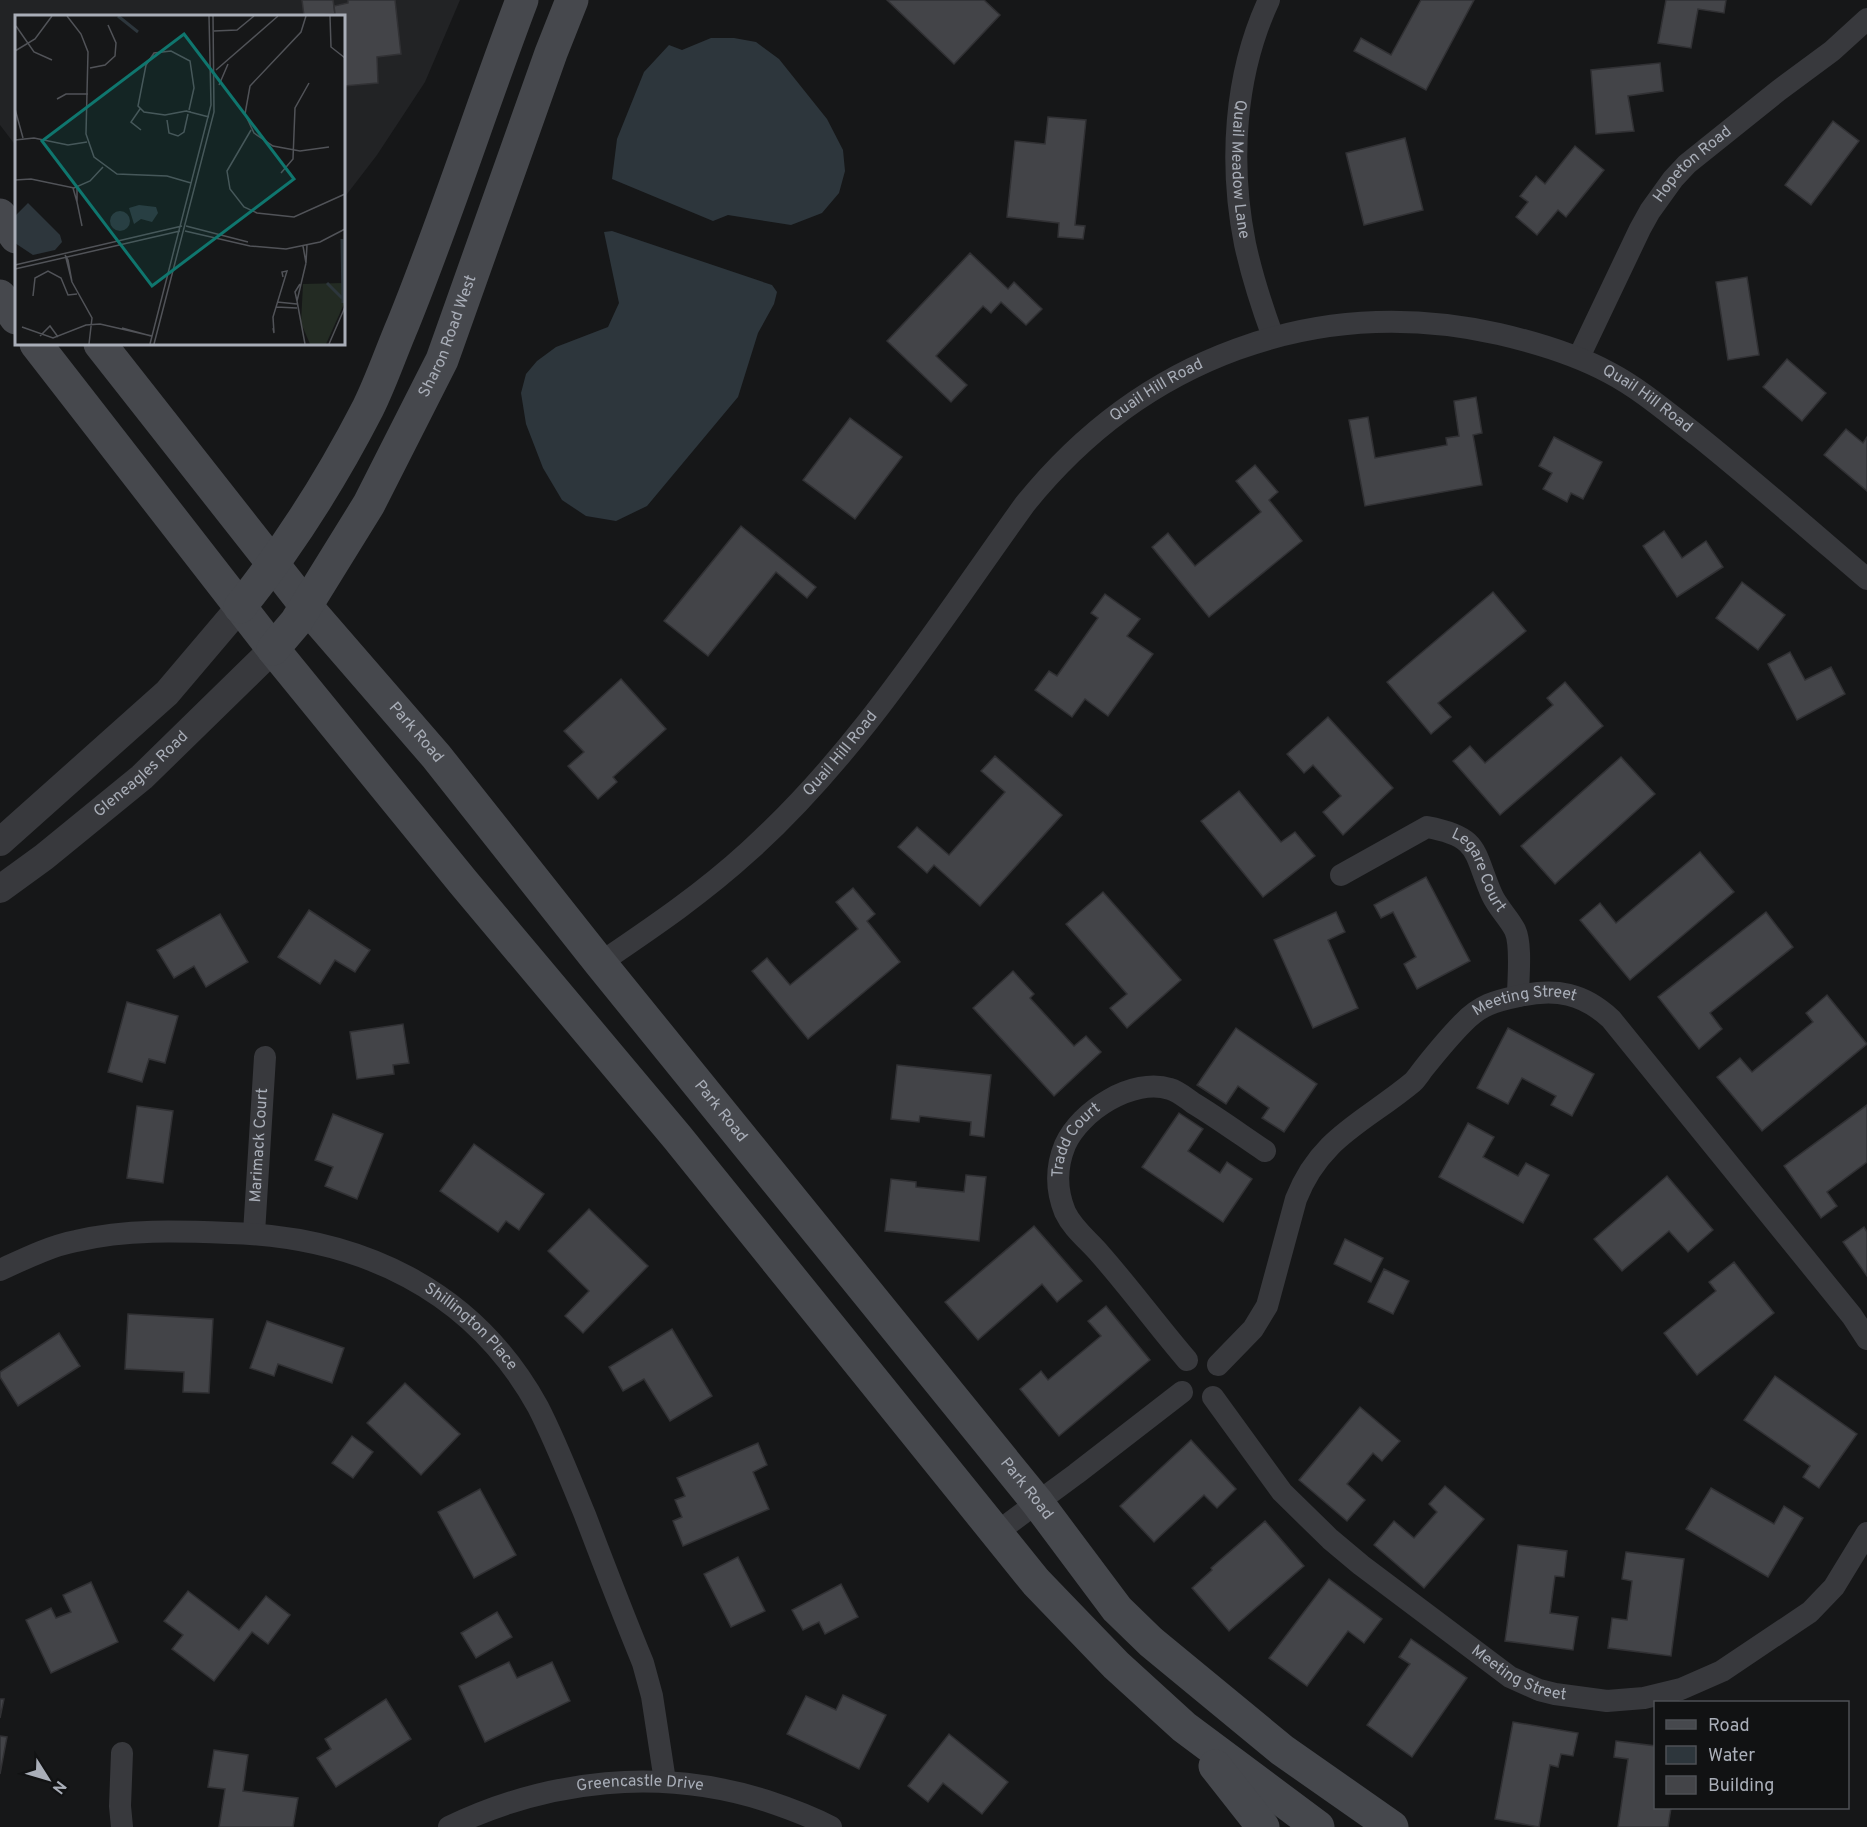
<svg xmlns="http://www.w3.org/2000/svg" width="1867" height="1827" font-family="Overpass,sans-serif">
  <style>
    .built { fill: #222325 }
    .water { fill: #2d363c }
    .building { fill: #434448; stroke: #313134; stroke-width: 1.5 }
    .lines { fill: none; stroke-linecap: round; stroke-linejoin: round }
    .minor { stroke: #38393d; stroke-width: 22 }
    .tertiary { stroke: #38393d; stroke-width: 28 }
    .secondary { stroke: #46484d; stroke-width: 33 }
    .labels { text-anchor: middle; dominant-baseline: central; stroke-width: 6; stroke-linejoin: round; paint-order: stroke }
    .street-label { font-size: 16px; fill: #a9aeb8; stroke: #111213 }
    .inset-river { fill: none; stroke: #2d363c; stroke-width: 3 }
    .inset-road { fill: none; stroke: #515358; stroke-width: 1.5 }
    .view { fill: #0f766e; fill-opacity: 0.15; stroke: #0f766e; stroke-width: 3 }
    .inset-edge { fill: none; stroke: #a9aeb8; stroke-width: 3 }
  </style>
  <rect width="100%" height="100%" fill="#161718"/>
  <polygon class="built" points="0,0 460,0 425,82 377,155 344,198 344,16 16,16 16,146 0,125"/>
  <g class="water">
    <polygon points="711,38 734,38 756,42 779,59 827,119 843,150 845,171 839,193 822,213 791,225 728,215 713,221 612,179 617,139 644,72 669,45 682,50"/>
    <polygon points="612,231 772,285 777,292 774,304 758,333 738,397 647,506 616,521 586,516 562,500 543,468 526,424 521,393 526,374 537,361 556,347 608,327 619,303 604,232"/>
  </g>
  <g class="building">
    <polygon points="302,0 333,0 335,14 304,16"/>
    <polygon points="348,0 395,0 401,54 377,57 378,83 344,86 344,16 331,16 331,15 335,14 334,6 348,3"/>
    <polygon points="887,0 984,0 1000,15 954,64"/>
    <polygon points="1421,0 1474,0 1426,90 1354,51 1361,38 1391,55"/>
    <polygon points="1666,0 1726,0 1724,13 1698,9 1691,48 1658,43"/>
    <polygon points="1660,63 1663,91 1628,96 1634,131 1596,134 1591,70"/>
    <polygon points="1048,117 1086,120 1075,225 1085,226 1083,239 1058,237 1059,223 1007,217 1015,141 1045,144"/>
    <polygon points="1833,121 1859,141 1811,205 1785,185"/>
    <polygon points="1405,138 1423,210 1364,225 1346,153"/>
    <polygon points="1575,146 1604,170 1566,217 1558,210 1537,235 1516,217 1528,202 1520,196 1536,176 1545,184"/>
    <polygon points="970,253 1008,289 1014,282 1042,309 1026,325 1001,302 991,313 983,306 936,356 967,385 951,402 887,341"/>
    <polygon points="1747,277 1759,355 1728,360 1716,282"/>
    <polygon points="1787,359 1826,393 1802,421 1763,387"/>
    <polygon points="1476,397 1482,433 1473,435 1482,485 1365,506 1349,420 1368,417 1375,458 1447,445 1446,438 1459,436 1454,401"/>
    <polygon points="850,418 902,457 855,519 803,480"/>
    <polygon points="1846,429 1863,443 1867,437 1867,491 1824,455"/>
    <polygon points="1554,437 1602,462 1583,499 1571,493 1567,502 1543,489 1552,473 1539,466"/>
    <polygon points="1255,465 1278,492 1269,500 1302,541 1209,617 1152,547 1168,533 1195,566 1261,512 1236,481"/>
    <polygon points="741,526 816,587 807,598 776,572 708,656 664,621"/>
    <polygon points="1664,531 1682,558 1706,541 1723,567 1677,597 1643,546"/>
    <polygon points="1742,582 1785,615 1758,650 1716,618"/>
    <polygon points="1493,592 1526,631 1438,703 1451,717 1431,734 1387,682"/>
    <polygon points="1105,594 1140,619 1127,636 1153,654 1108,716 1085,699 1072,717 1035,690 1049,671 1057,676 1098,618 1091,613"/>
    <polygon points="1790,652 1805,680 1831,667 1845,694 1797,720 1768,664"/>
    <polygon points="621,679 666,729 613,777 617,782 598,799 568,766 584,752 564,731"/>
    <polygon points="1565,682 1603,726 1500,815 1453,761 1470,746 1485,763 1553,705 1547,698"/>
    <polygon points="1328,717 1393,788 1343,835 1323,812 1341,796 1313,765 1304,773 1287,754"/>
    <polygon points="995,756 1062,815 980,906 934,865 927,873 898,847 917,827 949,855 1005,792 981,771"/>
    <polygon points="1621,757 1655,794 1555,884 1521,846"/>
    <polygon points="1239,791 1281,842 1295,832 1315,856 1263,897 1201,821"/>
    <polygon points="1700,852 1734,892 1630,980 1580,920 1600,903 1616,923"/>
    <polygon points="1426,877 1470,961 1417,989 1404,964 1416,957 1393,912 1381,918 1374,905"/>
    <polygon points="853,888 875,914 867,921 900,962 808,1039 752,971 767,958 790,985 858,929 836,902"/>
    <polygon points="1103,892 1181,980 1127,1028 1110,1008 1127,994 1066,924"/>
    <polygon points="309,910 370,950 355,972 335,960 320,984 278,957"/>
    <polygon points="1336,912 1345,932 1328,940 1358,1008 1313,1028 1274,940"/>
    <polygon points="1766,912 1793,947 1710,1013 1722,1029 1699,1049 1658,997"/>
    <polygon points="220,914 248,962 206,987 194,966 174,978 157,950"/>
    <polygon points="1013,971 1034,994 1030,998 1074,1046 1086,1036 1101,1052 1054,1096 973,1008"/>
    <polygon points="1827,995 1867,1044 1762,1131 1717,1077 1740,1058 1752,1072 1813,1022 1806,1013"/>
    <polygon points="127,1002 178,1016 165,1063 149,1059 142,1082 108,1072"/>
    <polygon points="403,1024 409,1063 393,1065 394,1074 357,1079 350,1032"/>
    <polygon points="1236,1028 1317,1084 1284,1132 1262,1118 1269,1108 1238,1086 1226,1104 1197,1085"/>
    <polygon points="1508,1028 1594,1074 1572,1116 1551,1105 1556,1096 1522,1078 1508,1104 1477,1088"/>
    <polygon points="897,1065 991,1075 984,1137 970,1135 971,1122 920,1116 919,1122 891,1119"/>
    <polygon points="1867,1105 1867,1162 1827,1192 1837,1206 1821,1218 1784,1166"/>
    <polygon points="137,1106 173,1111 163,1183 127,1178"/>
    <polygon points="1179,1113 1203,1129 1188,1151 1220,1173 1227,1162 1252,1179 1223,1222 1142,1167"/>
    <polygon points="333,1114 383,1134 357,1199 325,1186 333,1167 315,1160"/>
    <polygon points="1468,1123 1494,1137 1483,1157 1518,1176 1526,1163 1549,1175 1523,1223 1439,1177"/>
    <polygon points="474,1144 544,1194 519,1230 506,1221 498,1232 440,1191"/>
    <polygon points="966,1175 986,1177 979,1241 885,1231 891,1179 916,1182 916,1187 964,1192"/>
    <polygon points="1667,1176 1713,1230 1688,1252 1669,1231 1622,1271 1594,1239"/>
    <polygon points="589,1209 648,1266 583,1333 565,1316 589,1291 548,1251"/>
    <polygon points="1034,1226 1082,1281 1057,1302 1042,1284 978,1340 945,1302"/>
    <polygon points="1864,1227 1867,1232 1867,1276 1843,1242"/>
    <polygon points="1345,1239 1383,1258 1371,1282 1334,1264"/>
    <polygon points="1734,1262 1774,1313 1697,1375 1664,1333 1716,1291 1709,1282"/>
    <polygon points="1384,1269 1409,1281 1393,1314 1368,1302"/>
    <polygon points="1106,1306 1150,1360 1059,1436 1020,1389 1041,1371 1048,1380 1101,1336 1088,1321"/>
    <polygon points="128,1314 213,1319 209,1393 183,1392 184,1372 125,1369"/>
    <polygon points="267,1321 344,1348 332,1383 278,1364 274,1376 250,1368"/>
    <polygon points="672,1329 712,1396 670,1421 644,1379 623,1391 609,1367"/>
    <polygon points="59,1333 80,1366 18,1406 0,1377 0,1372"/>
    <polygon points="1775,1376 1857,1434 1819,1488 1803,1477 1810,1466 1744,1420"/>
    <polygon points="405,1383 460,1434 421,1475 367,1423"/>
    <polygon points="1360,1407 1400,1441 1382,1461 1373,1453 1347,1484 1365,1500 1347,1521 1299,1480"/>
    <polygon points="352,1436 373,1452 353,1478 332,1463"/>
    <polygon points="1191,1440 1236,1489 1217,1508 1204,1495 1154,1542 1120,1506"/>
    <polygon points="758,1443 767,1465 753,1472 769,1509 683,1546 673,1521 682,1517 675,1500 685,1496 677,1478"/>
    <polygon points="1445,1486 1484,1519 1424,1588 1374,1545 1394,1521 1414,1538 1437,1512 1429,1504"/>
    <polygon points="1711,1488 1774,1524 1784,1506 1803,1518 1768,1577 1686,1529"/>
    <polygon points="480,1489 516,1555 474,1578 438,1512"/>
    <polygon points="1265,1521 1304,1566 1229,1631 1192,1588 1212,1570 1211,1568"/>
    <polygon points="1518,1545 1567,1551 1564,1577 1555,1576 1550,1613 1578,1617 1573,1650 1505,1641"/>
    <polygon points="1626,1552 1684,1559 1671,1656 1608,1648 1612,1618 1627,1620 1632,1581 1622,1579"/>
    <polygon points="738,1557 765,1611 731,1627 704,1574"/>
    <polygon points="1329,1579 1382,1619 1364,1643 1348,1631 1307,1686 1269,1658"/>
    <polygon points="91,1582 118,1642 51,1673 26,1620 51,1608 56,1618 71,1612 63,1595"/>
    <polygon points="841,1584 858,1617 825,1634 819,1622 803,1630 792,1610"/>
    <polygon points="188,1591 239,1630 266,1596 290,1615 268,1644 252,1632 214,1681 172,1649 183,1635 164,1621"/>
    <polygon points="497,1612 512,1637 476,1658 461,1633"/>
    <polygon points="1411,1639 1467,1678 1412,1757 1367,1725 1410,1664 1399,1657"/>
    <polygon points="509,1662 517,1678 552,1662 570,1701 485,1742 459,1686"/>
    <polygon points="843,1695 886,1715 859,1769 787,1734 806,1696 836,1710"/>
    <polygon points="0,1699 4,1699 0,1718"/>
    <polygon points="386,1699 411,1739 336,1787 317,1758 331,1749 325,1739"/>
    <polygon points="1513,1722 1578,1733 1573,1756 1561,1754 1558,1767 1550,1765 1539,1827 1495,1819"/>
    <polygon points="949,1734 1008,1782 982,1814 943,1783 928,1802 908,1786"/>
    <polygon points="0,1736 7,1737 0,1774"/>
    <polygon points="1616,1741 1656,1746 1656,1808 1671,1808 1668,1827 1618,1827 1628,1759 1614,1757"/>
    <polygon points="214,1750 248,1755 243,1791 298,1798 293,1827 219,1827 225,1789 208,1787"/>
  </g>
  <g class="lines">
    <g class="minor">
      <path id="s1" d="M1269 0C1234 75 1229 164 1245 244 1252 276 1262 307 1273 337"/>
      <path id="s2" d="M1579 357 1640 229 1650 211 1673 179 1687 164 1778 91 1832 51 1867 19"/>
      <path id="s3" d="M1341 875 1427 827C1481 837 1473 852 1492 895 1498 908 1509 918 1515 930 1522 945 1518 979 1518 996"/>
      <path id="s4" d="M600 963C653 927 702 894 749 851 859 752 939 623 1025 504 1142 359 1315 293 1499 334 1538 343 1575 354 1610 373 1642 390 1669 414 1698 436 1755 482 1811 531 1867 579"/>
      <path id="s5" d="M254 1233 265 1057"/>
      <path id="s6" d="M0 1270C24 1259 50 1246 76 1241 127 1229 178 1231 230 1233 360 1237 473 1289 538 1407 556 1442 570 1479 585 1515 604 1565 623 1614 643 1663L652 1696 665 1781"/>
      <path id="s7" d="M1187 1360C1157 1325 1130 1288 1100 1254 1088 1240 1073 1229 1065 1212 1056 1190 1056 1167 1065 1145 1080 1111 1133 1077 1170 1089 1178 1091 1186 1098 1193 1103 1218 1118 1241 1135 1265 1151"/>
      <path id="s8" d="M1218 1365 1253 1329 1267 1306 1296 1199C1320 1137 1365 1122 1413 1082 1417 1078 1420 1073 1424 1068 1436 1053 1449 1037 1463 1023 1480 1005 1495 1001 1519 996 1556 988 1583 993 1611 1019L1852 1316 1867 1339"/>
      <path id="s9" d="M1213 1397 1282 1492 1330 1539 1361 1565 1510 1677 1539 1690 1555 1694 1607 1701 1644 1698 1681 1689 1722 1671 1810 1612 1834 1587 1867 1533"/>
      <polyline points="996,1533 1076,1474 1182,1392"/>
      <polyline points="122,1753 120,1806 122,1827"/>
      <path id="s10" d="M449 1827C549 1779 661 1767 767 1801 788 1808 810 1816 831 1827"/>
    </g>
    <g class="tertiary">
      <polyline points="0,842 167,693 240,607"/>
      <path id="s11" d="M0 889 44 857 142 777 273 649"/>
    </g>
    <g class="secondary">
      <polyline points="0,215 16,237"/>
      <polyline points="0,296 16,318"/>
      <polyline points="36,344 273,649 463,882 677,1137 1036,1582 1116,1665 1184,1727 1318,1827"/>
      <path id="s12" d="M100 344 306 606 436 756 600 963 1037 1502 1117 1609 1151 1642 1282 1750 1392 1827"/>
      <path d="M240 607C289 546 332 478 368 408 381 382 391 352 403 324 446 218 481 108 522 0"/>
      <path id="s13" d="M273 649 296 622 369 504 442 360 551 53 572 0"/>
      <polyline points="1215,1766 1263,1827"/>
    </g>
  </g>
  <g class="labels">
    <g class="street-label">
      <text stroke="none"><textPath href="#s2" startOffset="226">Hopeton Road</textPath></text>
      <text stroke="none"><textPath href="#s1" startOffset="174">Quail Meadow Lane</textPath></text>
      <text stroke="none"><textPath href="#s13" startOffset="360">Sharon Road West</textPath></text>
      <text stroke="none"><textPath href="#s4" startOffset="806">Quail Hill Road</textPath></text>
      <text stroke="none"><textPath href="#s4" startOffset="1326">Quail Hill Road</textPath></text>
      <text stroke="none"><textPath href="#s12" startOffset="501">Park Road</textPath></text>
      <text stroke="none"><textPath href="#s4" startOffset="320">Quail Hill Road</textPath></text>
      <text stroke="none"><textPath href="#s11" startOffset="182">Gleneagles Road</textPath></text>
      <text stroke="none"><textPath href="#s3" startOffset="172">Legare Court</textPath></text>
      <text stroke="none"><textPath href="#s8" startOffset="502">Meeting Street</textPath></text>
      <text stroke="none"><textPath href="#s12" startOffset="987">Park Road</textPath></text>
      <text stroke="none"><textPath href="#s7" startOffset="270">Tradd Court</textPath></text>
      <text stroke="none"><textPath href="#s5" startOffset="88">Marimack Court</textPath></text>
      <text stroke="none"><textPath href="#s6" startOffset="502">Shillington Place</textPath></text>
      <text stroke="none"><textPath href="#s12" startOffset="1473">Park Road</textPath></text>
      <text stroke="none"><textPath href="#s9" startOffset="418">Meeting Street</textPath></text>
      <text stroke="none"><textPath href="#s10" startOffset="198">Greencastle Drive</textPath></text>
    </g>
  </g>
  <g transform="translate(15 15)">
    <rect width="330" height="330" fill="#161718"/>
    <path d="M328 268 329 289 311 329H295L286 308 288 269Z" fill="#232b23"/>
    <path d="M13 188 45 220 47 227 40 235 18 240 0 228V201ZM124 190 141 192 143 198 137 207 126 204 119 209 114 193ZM95 206a10 10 0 1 1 20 0a10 10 0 1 1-20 0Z" fill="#2d363c"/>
    <path class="inset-river" d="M103 1 123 17M327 224 328 288M312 268 327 283"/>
    <path class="inset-road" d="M52 1 66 19 73 37 71 119 79 142 102 159 152 161 176 168M291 1 286 17 235 71 230 99 239 118 258 131 285 136 314 132M315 1 316 32 330 43M1 11 19 37 37 45M199 16 222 15 239 1M0 36 20 24 37 1M75 53 90 50 100 41 101 28 93 10M201 55 263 1M204 70 213 49M42 84 51 79H73M0 94 8 123M125 94 116 107 126 115M171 96 150 100 129 97 123 91 131 50 139 38 156 36 175 46 179 73 174 95M176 97 171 96 194 102M152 105 154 118 163 121 169 117 173 99M236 115 212 156 215 174 229 192 242 198 279 202 330 179M0 125 19 123 53 130 72 127M266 158 278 144 280 93 294 68M0 165 16 164 59 173 75 166 88 152M58 173 62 187V172M62 187 67 211M171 211 233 227M170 216 235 231 271 234 305 227 330 214M288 231 291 248 292 230M50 240 53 245 57 267 51 243M0 250 167 211M0 254 165 216M57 267 77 303 74 329M285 269 280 277 282 286 291 248M18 281 20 263 33 256 46 263 53 280 62 279M282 286 290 329M262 287 282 289M261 292 282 293M7 312 38 323 71 310 85 309 137 321M107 313 136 321M258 313 259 318 258 302 272 256 267 257 268 262M25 321 35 311 43 322M135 329 196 90 194 1M139 329 199 97 198 1M314 329 330 292"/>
    <path class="view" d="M169 19 279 164 137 271 27 126Z"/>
    <rect width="330" height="330" class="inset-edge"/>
  </g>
  <rect x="1654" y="1701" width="195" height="108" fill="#111213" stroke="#4e5055" stroke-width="1.5"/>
  <rect x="1666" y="1720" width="30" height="9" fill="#46484d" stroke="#4e5055" stroke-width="1.5"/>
  <text x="1708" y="1731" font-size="18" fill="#a9aeb8">Road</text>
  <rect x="1666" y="1746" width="30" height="18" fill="#2d363c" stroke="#4e5055" stroke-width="1.5"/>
  <text x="1708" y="1761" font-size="18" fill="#a9aeb8">Water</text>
  <rect x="1666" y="1776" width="30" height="18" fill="#434448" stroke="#4e5055" stroke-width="1.5"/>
  <text x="1708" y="1791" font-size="18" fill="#a9aeb8">Building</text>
  <g transform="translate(48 1779) rotate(127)" stroke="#111213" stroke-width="4.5" paint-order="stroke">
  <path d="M0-4.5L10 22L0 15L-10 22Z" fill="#a9aeb8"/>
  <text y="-9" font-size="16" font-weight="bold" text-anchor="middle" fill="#a9aeb8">N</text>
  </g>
</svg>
